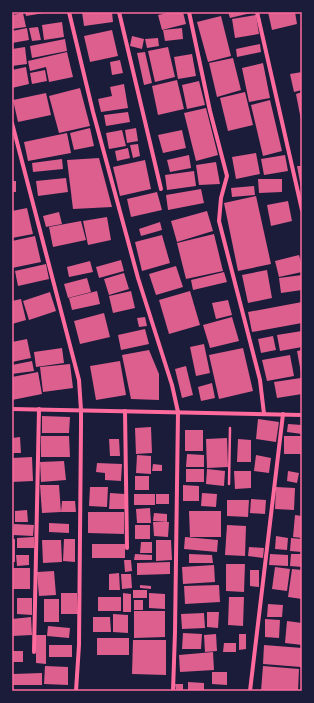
<svg xmlns="http://www.w3.org/2000/svg" width="314" height="703" font-family="Commissioner,sans-serif">
  <style>
    .building { fill: #dd5f8e }
    .lines { fill: none; stroke-linecap: round; stroke-linejoin: round }
    .path { stroke: #ff6b9d; stroke-width: 2.5 }
    .minor { stroke: #ff6b9d; stroke-width: 4 }
    .neatline { fill: none; stroke: #ff6b9d; stroke-width: 1.5 }
  </style>
  <rect width="100%" height="100%" fill="#1b1b3a"/>
  <g class="building">
    <polygon points="25,12 44,12 44,13 26,16"/>
    <polygon points="82,12 112,12 113,22 84,26"/>
    <polygon points="172,12 183,12 186,24 162,30 158,15"/>
    <polygon points="228,12 251,12 251,13 230,18"/>
    <polygon points="268,12 295,12 297,24 272,30"/>
    <polygon points="23,13 26,27 12,29 12,15"/>
    <polygon points="256,15 259,34 235,38 232,19"/>
    <polygon points="221,16 231,56 208,62 197,22"/>
    <polygon points="62,22 64,37 44,40 42,25"/>
    <polygon points="38,27 41,40 32,41 29,28"/>
    <polygon points="27,28 29,40 12,43 12,31"/>
    <polygon points="182,28 183,39 165,41 163,30"/>
    <polygon points="112,30 118,56 90,62 84,36"/>
    <polygon points="132,36 144,39 142,49 130,46"/>
    <polygon points="158,38 159,46 147,48 145,39"/>
    <polygon points="65,39 67,51 32,58 30,46"/>
    <polygon points="260,44 261,52 237,57 236,49"/>
    <polygon points="25,47 27,64 12,66 12,49"/>
    <polygon points="168,47 175,77 155,82 148,51"/>
    <polygon points="67,52 73,77 49,82 46,67 30,71 28,61"/>
    <polygon points="145,52 152,83 144,85 137,53"/>
    <polygon points="192,54 196,76 178,79 174,57"/>
    <polygon points="233,58 241,90 217,97 209,63"/>
    <polygon points="120,60 123,73 112,75 110,62"/>
    <polygon points="263,63 270,98 249,102 242,68"/>
    <polygon points="26,67 29,84 12,88 12,70"/>
    <polygon points="45,70 47,81 32,84 30,73"/>
    <polygon points="302,72 302,90 294,92 290,74"/>
    <polygon points="177,80 184,109 158,115 152,86"/>
    <polygon points="199,81 205,105 187,109 182,85"/>
    <polygon points="124,84 128,108 101,112 98,99 112,96 110,87"/>
    <polygon points="80,88 90,126 59,133 49,96"/>
    <polygon points="245,92 253,125 228,131 220,98"/>
    <polygon points="302,92 302,120 301,120 296,94"/>
    <polygon points="46,93 51,115 18,122 13,100"/>
    <polygon points="270,100 282,151 263,156 251,105"/>
    <polygon points="206,108 218,155 196,161 184,113"/>
    <polygon points="128,112 130,122 106,126 104,115"/>
    <polygon points="90,128 94,146 74,150 70,133"/>
    <polygon points="136,128 138,141 127,143 125,130"/>
    <polygon points="122,130 126,146 109,149 106,133"/>
    <polygon points="182,130 186,148 163,153 158,135"/>
    <polygon points="67,133 71,153 28,161 24,142"/>
    <polygon points="138,144 140,156 133,158 130,145"/>
    <polygon points="128,148 130,158 117,161 115,151"/>
    <polygon points="256,153 260,174 236,179 232,157"/>
    <polygon points="189,155 191,168 170,172 167,160"/>
    <polygon points="285,155 288,171 264,175 261,159"/>
    <polygon points="99,158 112,207 73,209 67,160"/>
    <polygon points="62,159 63,169 33,172 32,163"/>
    <polygon points="145,160 151,189 120,196 113,167"/>
    <polygon points="216,162 220,184 199,185 196,165"/>
    <polygon points="297,166 302,166 302,188 301,188"/>
    <polygon points="194,171 196,186 167,190 165,175"/>
    <polygon points="66,178 68,192 38,196 36,181"/>
    <polygon points="258,179 282,179 282,192 259,193"/>
    <rect x="12" y="181" width="4" height="11"/>
    <polygon points="254,186 255,195 232,197 231,188"/>
    <polygon points="201,189 204,203 168,210 166,195"/>
    <polygon points="157,192 162,210 131,217 127,199"/>
    <polygon points="256,196 271,264 238,271 224,203"/>
    <polygon points="288,201 292,221 271,226 267,205"/>
    <polygon points="27,208 33,234 12,238 12,211"/>
    <polygon points="207,211 213,231 177,242 171,221"/>
    <polygon points="59,212 62,224 46,227 43,216"/>
    <polygon points="107,217 111,240 88,245 83,221"/>
    <polygon points="81,221 86,240 53,247 49,227"/>
    <polygon points="160,222 162,230 141,236 139,229"/>
    <polygon points="214,234 223,271 186,279 177,243"/>
    <polygon points="162,235 170,263 142,271 135,242"/>
    <polygon points="35,236 41,262 12,268 12,241"/>
    <polygon points="299,255 302,266 302,272 279,277 275,261"/>
    <polygon points="121,260 124,271 99,278 96,267"/>
    <polygon points="90,261 93,272 69,277 67,267"/>
    <polygon points="46,264 49,279 18,286 15,271"/>
    <polygon points="176,266 183,287 156,295 149,274"/>
    <polygon points="267,270 272,298 248,303 242,275"/>
    <polygon points="224,272 227,282 193,290 191,280"/>
    <polygon points="124,273 129,289 109,295 104,279"/>
    <polygon points="302,275 302,290 281,293 279,278"/>
    <polygon points="87,278 91,292 68,298 64,284"/>
    <polygon points="97,291 100,304 72,310 69,298"/>
    <polygon points="131,291 135,308 113,313 109,296"/>
    <polygon points="190,291 200,325 169,334 159,300"/>
    <polygon points="50,292 56,311 29,320 23,301"/>
    <polygon points="21,299 26,320 12,324 12,301"/>
    <polygon points="228,300 232,315 216,319 212,303"/>
    <polygon points="302,302 302,323 252,332 248,312"/>
    <polygon points="104,313 110,337 80,344 74,321"/>
    <polygon points="145,317 147,326 139,327 137,318"/>
    <polygon points="232,317 239,341 210,348 203,325"/>
    <polygon points="145,329 149,344 121,350 118,335"/>
    <polygon points="302,331 302,347 280,351 277,335"/>
    <polygon points="273,336 276,350 261,353 258,339"/>
    <polygon points="27,339 31,358 12,362 12,342"/>
    <polygon points="204,344 210,373 196,376 190,347"/>
    <polygon points="62,348 64,363 36,367 34,352"/>
    <polygon points="243,348 253,391 219,399 209,355"/>
    <polygon points="149,350 159,374 159,400 131,399 122,355"/>
    <polygon points="302,350 302,373 301,373 297,351"/>
    <polygon points="290,355 294,376 267,381 262,360"/>
    <polygon points="32,361 34,371 12,374 12,365"/>
    <polygon points="120,361 126,395 96,400 90,366"/>
    <polygon points="70,364 73,388 43,392 40,367"/>
    <polygon points="186,366 193,395 182,398 175,369"/>
    <polygon points="38,372 42,394 12,400 12,377"/>
    <polygon points="301,378 302,394 277,398 274,382"/>
    <polygon points="212,383 215,398 201,401 198,387"/>
    <polygon points="42,416 70,417 69,433 42,433"/>
    <polygon points="258,419 279,422 276,442 256,439"/>
    <polygon points="288,424 302,425 302,434 287,432"/>
    <polygon points="151,427 152,453 136,454 135,428"/>
    <rect x="185" y="430" width="18" height="21"/>
    <polygon points="41,436 69,436 70,457 41,457"/>
    <rect x="284" y="436" width="18" height="18"/>
    <polygon points="20,437 21,453 13,453 12,438"/>
    <polygon points="227,438 228,467 207,468 206,439"/>
    <polygon points="109,439 119,439 120,456 110,456"/>
    <polygon points="238,439 251,440 251,462 237,462"/>
    <polygon points="187,454 204,455 204,467 186,467"/>
    <polygon points="137,455 151,456 151,474 136,473"/>
    <polygon points="256,455 271,458 269,473 254,471"/>
    <polygon points="32,457 33,481 12,482 12,458"/>
    <polygon points="64,461 66,480 41,482 40,462"/>
    <polygon points="97,463 122,464 121,481 105,480 105,473 96,472"/>
    <polygon points="153,464 162,465 162,471 152,471"/>
    <rect x="186" y="469" width="18" height="13"/>
    <polygon points="207,469 225,471 224,486 206,484"/>
    <polygon points="234,471 251,471 251,488 235,489"/>
    <polygon points="288,471 299,473 297,483 287,481"/>
    <rect x="135" y="476" width="14" height="14"/>
    <polygon points="40,485 59,485 61,512 42,513"/>
    <polygon points="183,485 199,486 199,501 183,501"/>
    <polygon points="90,487 108,487 107,507 89,506"/>
    <polygon points="276,487 295,488 294,510 275,509"/>
    <polygon points="110,493 125,494 125,509 109,509"/>
    <polygon points="202,493 217,494 216,507 201,506"/>
    <rect x="134" y="494" width="21" height="11"/>
    <rect x="156" y="494" width="13" height="10"/>
    <polygon points="251,499 266,500 265,514 250,513"/>
    <polygon points="227,500 249,500 248,517 227,516"/>
    <polygon points="62,501 75,501 76,512 61,512"/>
    <polygon points="150,508 151,523 137,523 136,509"/>
    <polygon points="27,510 28,522 15,522 15,511"/>
    <polygon points="189,511 221,511 221,537 190,537"/>
    <polygon points="88,512 124,512 124,534 88,533"/>
    <polygon points="154,513 167,514 167,522 153,521"/>
    <polygon points="295,515 302,516 302,538 293,537"/>
    <polygon points="153,522 169,522 168,537 154,536"/>
    <polygon points="49,523 69,524 69,533 49,532"/>
    <polygon points="14,524 34,525 33,536 13,535"/>
    <rect x="135" y="525" width="15" height="14"/>
    <polygon points="227,525 246,526 245,556 225,555"/>
    <polygon points="276,536 288,538 287,550 275,549"/>
    <polygon points="34,537 34,548 17,548 17,538"/>
    <polygon points="185,537 218,540 217,552 184,549"/>
    <polygon points="291,538 302,539 302,552 290,551"/>
    <rect x="12" y="539" width="3" height="23"/>
    <polygon points="64,539 75,539 75,562 63,561"/>
    <polygon points="42,540 61,540 62,562 43,563"/>
    <polygon points="156,540 171,540 172,560 156,561"/>
    <polygon points="141,542 152,542 152,553 140,553"/>
    <rect x="92" y="544" width="33" height="14"/>
    <polygon points="249,547 264,548 263,558 248,556"/>
    <polygon points="135,554 152,555 152,560 134,560"/>
    <polygon points="189,554 212,555 213,563 189,563"/>
    <polygon points="270,554 288,555 288,566 269,565"/>
    <polygon points="291,554 302,554 302,567 290,566"/>
    <polygon points="16,555 29,555 29,565 17,566"/>
    <polygon points="124,560 131,560 132,571 125,572"/>
    <polygon points="170,562 170,574 137,575 137,563"/>
    <polygon points="226,564 245,564 244,592 226,591"/>
    <polygon points="214,565 215,582 183,584 182,567"/>
    <polygon points="275,567 290,569 287,591 272,589"/>
    <rect x="12" y="568" width="18" height="21"/>
    <polygon points="292,569 302,570 302,599 288,597"/>
    <polygon points="250,570 259,570 259,587 250,586"/>
    <polygon points="54,571 56,595 39,596 37,572"/>
    <polygon points="119,573 120,590 109,590 109,574"/>
    <polygon points="121,574 131,574 132,588 122,589"/>
    <polygon points="140,585 151,586 151,589 140,588"/>
    <polygon points="219,585 220,602 185,604 184,586"/>
    <rect x="133" y="590" width="14" height="8"/>
    <polygon points="61,593 77,593 78,614 61,614"/>
    <polygon points="123,593 131,594 131,612 123,612"/>
    <polygon points="149,593 165,594 165,609 149,608"/>
    <rect x="98" y="597" width="23" height="14"/>
    <polygon points="229,597 244,597 243,626 228,625"/>
    <polygon points="17,598 32,598 32,615 17,614"/>
    <rect x="44" y="599" width="15" height="23"/>
    <rect x="134" y="600" width="9" height="10"/>
    <polygon points="268,604 283,605 282,617 267,617"/>
    <polygon points="134,611 165,611 165,637 134,638"/>
    <polygon points="207,612 219,612 218,628 207,627"/>
    <polygon points="204,613 205,628 182,629 181,614"/>
    <polygon points="113,614 128,615 128,633 113,632"/>
    <polygon points="31,617 32,635 12,636 12,619"/>
    <polygon points="93,617 110,617 111,632 93,632"/>
    <polygon points="265,619 280,620 279,638 265,637"/>
    <polygon points="287,621 302,623 302,645 285,643"/>
    <polygon points="48,626 70,628 69,638 47,636"/>
    <polygon points="183,633 202,634 201,649 182,649"/>
    <polygon points="216,634 217,651 205,652 204,635"/>
    <polygon points="239,634 246,634 246,649 239,650"/>
    <polygon points="36,635 46,635 46,664 36,663"/>
    <rect x="97" y="638" width="32" height="17"/>
    <polygon points="133,640 166,640 166,675 132,674"/>
    <polygon points="224,643 236,643 236,652 223,652"/>
    <rect x="49" y="645" width="23" height="12"/>
    <polygon points="264,645 302,648 301,667 263,664"/>
    <rect x="12" y="651" width="11" height="11"/>
    <polygon points="213,652 214,670 180,672 179,655"/>
    <polygon points="45,666 68,667 68,685 44,684"/>
    <polygon points="263,666 299,669 298,691 261,691"/>
    <polygon points="212,672 227,672 227,685 212,684"/>
    <polygon points="42,673 42,685 13,685 13,674"/>
    <polygon points="188,682 204,683 204,691 188,691"/>
    <polygon points="175,684 183,684 183,691 176,691"/>
  </g>
  <g class="lines">
    <polyline class="path" points="229,484 230,428"/>
    <g class="minor">
      <polyline points="69,12 93,112 138,278 172,385 178,412 175,632 173,691"/>
      <polyline points="119,12 161,189"/>
      <polyline points="189,12 210,111 227,176 221,198 219,221 260,380 264,414"/>
      <polyline points="257,12 302,210"/>
      <polyline points="12,123 79,380 81,410 81,426 79,645 76,691"/>
      <polyline points="12,409 302,415"/>
      <polyline points="125,411 127,548"/>
      <polyline points="34,652 39,409"/>
      <polyline points="250,691 283,414"/>
    </g>
  </g>
  <rect width="314" height="703" fill="none" stroke="#1b1b3a" stroke-width="26"/>
  <rect x="13" y="13" width="288" height="677" class="neatline"/>
</svg>
